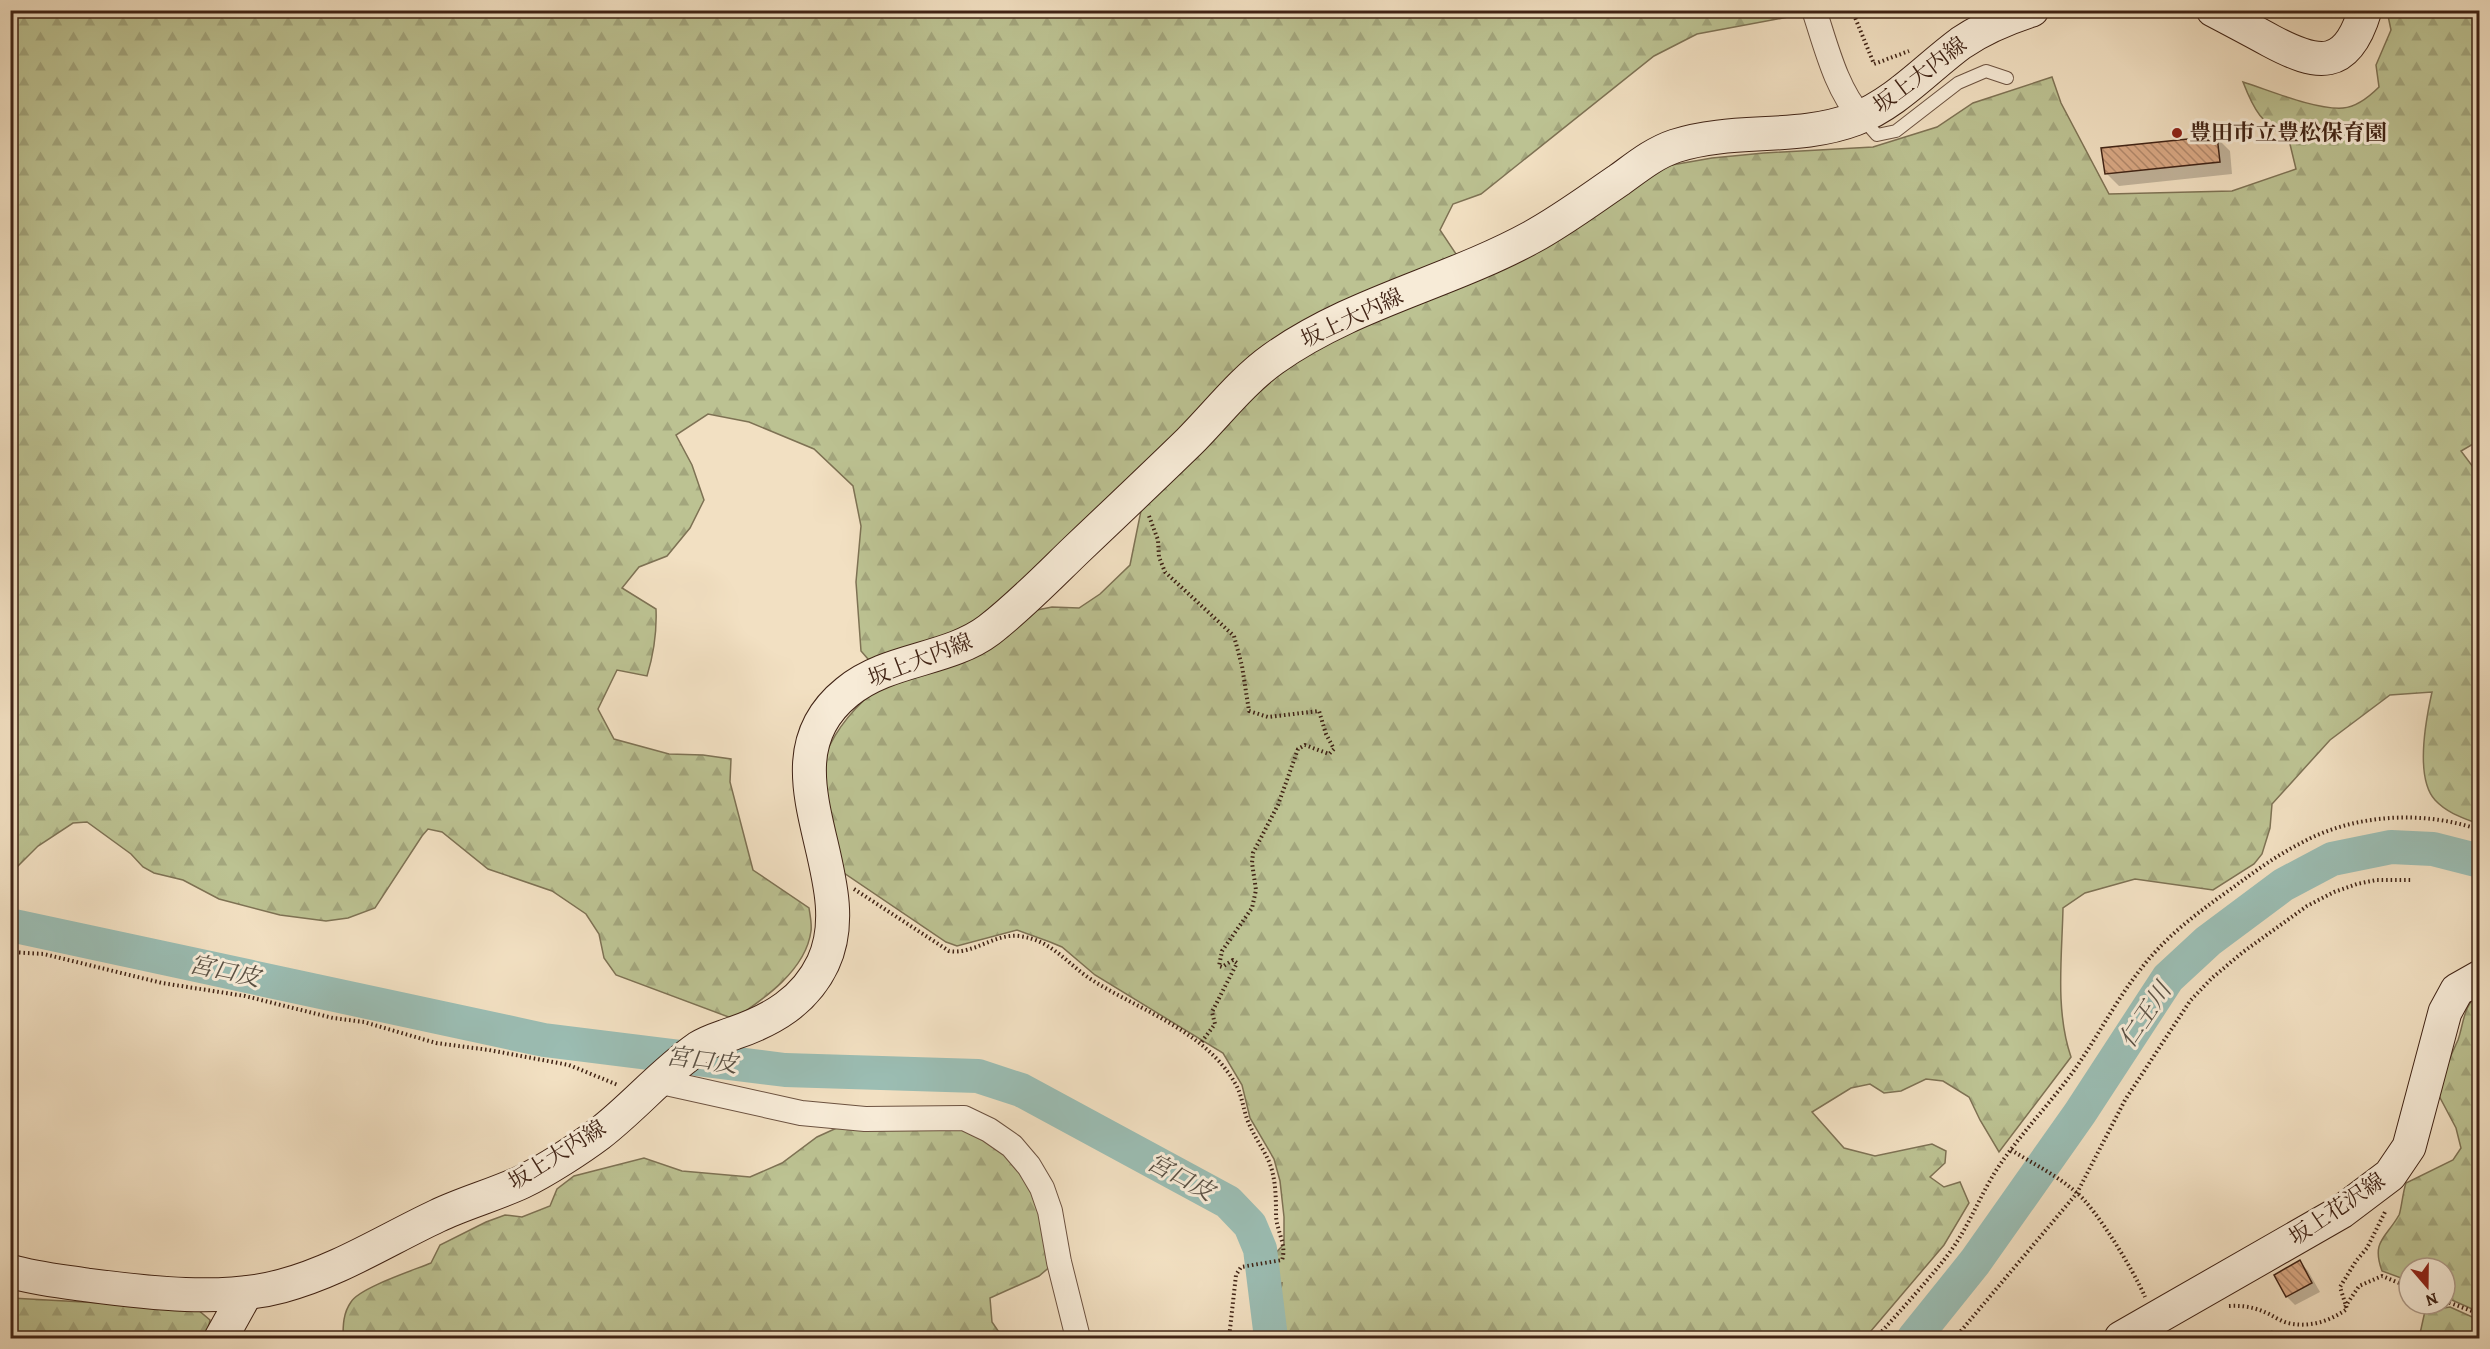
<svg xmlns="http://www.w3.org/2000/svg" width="2490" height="1349" font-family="Alegreya,'Noto Serif JP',serif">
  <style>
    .forest { fill: url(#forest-firs); stroke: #7e7254; stroke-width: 1.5 }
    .shadow { fill: #0003 }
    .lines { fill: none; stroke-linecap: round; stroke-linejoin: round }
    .river { stroke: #9bbdb3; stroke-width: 34 }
    .building { fill: url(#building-back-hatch); stroke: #402315; stroke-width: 1.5 }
    .lane-casing { stroke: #6c5240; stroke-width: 14 }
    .street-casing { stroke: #6c5240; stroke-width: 26 }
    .secondary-casing { stroke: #402315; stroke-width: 35 }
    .path { stroke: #402315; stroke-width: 4; stroke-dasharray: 1.5 3; stroke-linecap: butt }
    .lane { stroke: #f7ebd7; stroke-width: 12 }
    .street { stroke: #f7ebd7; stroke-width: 24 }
    .secondary { stroke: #f7ebd7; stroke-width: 33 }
    .poi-dot { fill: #8f2418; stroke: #f7ebd7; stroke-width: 2 }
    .labels { text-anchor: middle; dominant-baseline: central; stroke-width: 6; stroke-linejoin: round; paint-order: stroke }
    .street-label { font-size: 22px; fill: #402315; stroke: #f7ebd7 }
    .poi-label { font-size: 22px; font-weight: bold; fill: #402315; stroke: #f7ebd7; text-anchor: start }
    .water-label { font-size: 24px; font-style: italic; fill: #5b5144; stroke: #f7ebd7 }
  </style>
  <defs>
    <pattern id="forest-firs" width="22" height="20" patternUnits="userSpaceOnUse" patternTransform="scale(1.5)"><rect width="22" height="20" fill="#bcc292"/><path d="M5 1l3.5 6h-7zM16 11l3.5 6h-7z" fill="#a3a67d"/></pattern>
    <pattern id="building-back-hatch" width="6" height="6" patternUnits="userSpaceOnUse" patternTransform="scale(1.5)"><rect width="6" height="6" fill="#d9a884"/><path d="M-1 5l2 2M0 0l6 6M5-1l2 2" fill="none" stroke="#b1886b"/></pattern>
  </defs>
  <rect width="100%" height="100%" fill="#f2e0c2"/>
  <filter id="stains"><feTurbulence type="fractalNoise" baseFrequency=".00333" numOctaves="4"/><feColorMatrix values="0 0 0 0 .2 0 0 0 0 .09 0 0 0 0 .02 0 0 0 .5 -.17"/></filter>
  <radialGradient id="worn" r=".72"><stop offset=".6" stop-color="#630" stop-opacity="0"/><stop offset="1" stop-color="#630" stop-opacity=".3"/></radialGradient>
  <g class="forest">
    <path d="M11 11H1801V12L1788 17 1697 34 1654 56 1481 194 1453 204 1440 230 1460 260 1319 322 982 625 885 661 868 659 861 651 856 582 861 526 853 486 814 449 749 422 708 414 676 435 692 465 704 500 690 528 667 556 639 567 622 588 656 609C657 633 654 653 647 676L617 670 598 709 614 739 669 754 703 755 731 759 730 782 753 870 809 908C810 915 812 924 811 931 806 970 764 999 734 1019L616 975 604 958 599 934 586 914 552 891 488 869 442 832 428 829 422 836 375 908 348 918 326 921 280 915 219 899 183 880 154 873 143 867 131 854 87 822 73 823 38 846 11 873Z"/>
    <path d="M2387 11H2458L2465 15 2479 18 2480 440 2461 451 2479 475V824C2463 818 2447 813 2435 800 2415 778 2426 719 2432 692L2390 695 2330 740 2272 804 2270 828 2262 854 2254 864 2213 890 2135 879 2085 893 2063 908C2062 957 2055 1010 2071 1057L1999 1152 1980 1120 1969 1097 1943 1081 1926 1079 1901 1091 1884 1093 1870 1084 1851 1088 1812 1112 1844 1148 1875 1156 1932 1144 1946 1151 1945 1163 1930 1177 1944 1187 1960 1182 1969 1203 1944 1245 1865 1338H1284L1279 1300 1282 1283 1275 1284 1276 1268 1272 1257 1284 1244V1217L1280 1181 1274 1159 1250 1118 1242 1085 1223 1053 1095 975 1062 947 1050 942 1017 930 957 946 946 942 844 873C839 859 819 774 823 763 831 735 852 710 874 691L1027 612 1052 607 1079 608 1100 594 1130 565 1144 496 1274 369 1666 166 1712 158 1764 153 1873 147 1937 127 1973 103 2052 77 2061 103 2109 194 2232 191 2296 169 2289 140C2261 121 2255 113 2243 82 2269 90 2315 110 2343 108 2356 107 2370 96 2379 87L2376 65 2391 30Z"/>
    <path d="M2479 994V1312L2445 1297V1268H2409V1281L2382 1271C2371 1241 2386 1238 2399 1215 2401 1211 2403 1191 2406 1183L2453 1160 2461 1148 2456 1128 2437 1092C2443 1074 2450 1057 2458 1040 2464 1023 2463 1005 2479 994Z"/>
    <path d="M841 1126H955L1006 1150 1033 1188 1052 1265 1039 1276 990 1298 992 1322 1003 1338H343C343 1326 343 1313 351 1302 359 1288 414 1270 431 1263L440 1245 486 1222 505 1215 522 1217 550 1206 557 1189 574 1176 644 1158 682 1171 750 1177 782 1163 817 1137Z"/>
    <polygon points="11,1298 192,1308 198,1310 210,1320 206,1338 11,1338"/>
    <polygon points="2450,1307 2479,1320 2479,1338 2419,1338 2425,1311"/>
  </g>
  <g class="shadow">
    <polygon points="2217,138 2230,151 2232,174 2119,186 2106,173"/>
    <polygon points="2300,1262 2308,1271 2320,1292 2295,1305 2287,1297 2276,1275"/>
    <polygon points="2272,1330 2281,1338 2299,1338 2251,1338"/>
  </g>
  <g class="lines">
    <g class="river">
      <polyline points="10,925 544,1040 785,1070 978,1076 1021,1090 1228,1202 1250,1225 1260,1249 1271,1338"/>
      <polyline points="1914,1338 1975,1262 2080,1113 2168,978 2208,941 2283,885 2332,859 2391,847 2433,849 2480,861"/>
    </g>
  </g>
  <g class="building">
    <polygon points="2217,136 2220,162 2105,174 2101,148"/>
    <polygon points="2300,1260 2312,1283 2286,1297 2274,1275"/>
  </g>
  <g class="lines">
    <g class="lane-casing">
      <polyline id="lane" points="1862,118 1877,135 1896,131 1958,83 1986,71 2007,78"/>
    </g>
    <g class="street-casing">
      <g id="street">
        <path d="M1814 10C1826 46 1836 89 1861 117"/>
        <polyline points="657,1081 801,1113 865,1119 964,1118 989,1130 1012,1146 1029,1166 1042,1188 1050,1211 1059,1262 1078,1338"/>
      </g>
    </g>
    <g class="secondary-casing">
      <g id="secondary">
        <path d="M2213 10C2232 20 2251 30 2271 41 2318 66 2347 71 2365 10"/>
        <path d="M10 1271C36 1279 61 1281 87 1285 148 1293 223 1302 282 1286 338 1271 386 1240 437 1216 464 1203 494 1195 522 1182 545 1171 579 1149 599 1134 634 1107 662 1073 698 1048 709 1041 721 1038 734 1033 772 1020 805 1001 823 963 864 876 756 765 847 692 888 658 948 661 989 630 1020 606 1048 577 1076 550 1114 514 1152 478 1189 442 1216 415 1242 381 1273 359 1351 303 1448 283 1532 237 1563 220 1591 199 1619 180 1637 167 1654 153 1675 146 1734 127 1797 141 1855 119 1895 104 1927 68 1961 43 1983 28 2007 18 2032 10"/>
        <polyline points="221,1338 246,1293"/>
        <polyline points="2121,1338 2341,1212 2390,1175 2409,1147 2445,1012 2457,990 2480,977"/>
      </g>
    </g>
    <g class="path">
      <polyline points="1852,10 1874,64 1909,51"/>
      <polyline points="1149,516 1158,540 1159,557 1165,572 1234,636 1242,666 1249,711 1268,717 1319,711 1326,734 1334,749 1329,754 1305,745 1298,749 1278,805 1253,853 1252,863 1256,890 1252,908 1222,951 1219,966 1222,967 1233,960 1237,963 1212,1012 1215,1024 1200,1044"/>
      <path d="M854 889 949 951C973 955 995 933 1019 936 1052 940 1067 964 1092 980 1141 1011 1205 1031 1235 1083 1243 1096 1243 1112 1250 1126 1256 1140 1266 1152 1271 1167 1276 1183 1276 1200 1276 1216 1277 1232 1287 1245 1282 1260L1241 1267 1236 1275 1229 1338"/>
      <polyline points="10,952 44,954 162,983 245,996 333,1018 364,1022 436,1043 489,1050 569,1065 618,1085"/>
      <path d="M2011 1150C2032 1163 2058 1176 2077 1193 2097 1210 2134 1271 2145 1297"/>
      <polyline points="2445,1301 2480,1314"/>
      <path d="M2229 1306C2245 1305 2257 1308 2271 1315 2276 1318 2283 1322 2288 1323 2310 1328 2330 1321 2347 1309L2340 1287 2356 1261 2367 1248 2386 1210"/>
      <polyline points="2345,1307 2359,1286 2382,1276 2409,1287"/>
      <path d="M1876 1338C1900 1311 1925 1284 1947 1256 1968 1229 1979 1197 1997 1169 2019 1136 2046 1108 2070 1076 2095 1042 2114 1003 2140 970 2165 937 2197 913 2231 889 2254 872 2277 855 2303 842 2355 814 2424 810 2480 830"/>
      <polyline points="1955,1338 2077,1193 2125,1100 2190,1001 2212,978 2243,952 2307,906 2334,892 2357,884 2376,880 2411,880"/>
    </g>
    <use href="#lane" class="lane"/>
    <use href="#street" class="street"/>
    <use href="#secondary" class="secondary"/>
  </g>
  <circle class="poi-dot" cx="2177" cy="133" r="6"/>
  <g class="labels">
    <g class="street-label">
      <text transform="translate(1920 75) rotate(-37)">坂上大内線</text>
      <text transform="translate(1352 318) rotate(-25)">坂上大内線</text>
      <text transform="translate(920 660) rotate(-21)">坂上大内線</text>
      <text transform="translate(557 1155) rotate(-32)">坂上大内線</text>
      <text transform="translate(2337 1209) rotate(-34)">坂上花沢線</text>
    </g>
    <g class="poi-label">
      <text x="2189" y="133">豊田市立豊松保育園</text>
    </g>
    <g class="water-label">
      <text transform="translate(225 971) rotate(12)">宮口皮</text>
      <text transform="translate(2145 1015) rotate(-56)">仁王川</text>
      <text transform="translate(702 1060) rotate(7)">宮口皮</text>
      <text transform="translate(1181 1177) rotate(28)">宮口皮</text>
    </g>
  </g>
  <rect width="2490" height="1349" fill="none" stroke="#f2e0c2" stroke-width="36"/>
  <rect x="12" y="12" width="2466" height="1325" fill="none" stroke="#402315" stroke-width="3"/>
  <rect x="18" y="18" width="2454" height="1313" fill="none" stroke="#402315" stroke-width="1.5"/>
  <g transform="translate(2427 1286) rotate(160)"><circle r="28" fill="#f7ebd7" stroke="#ae9b89" stroke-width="1.5"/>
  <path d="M0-4.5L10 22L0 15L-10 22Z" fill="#8f2418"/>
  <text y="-9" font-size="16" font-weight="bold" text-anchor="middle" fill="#402315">N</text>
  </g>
  <rect width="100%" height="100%" filter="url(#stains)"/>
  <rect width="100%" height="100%" fill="url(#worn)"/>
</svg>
